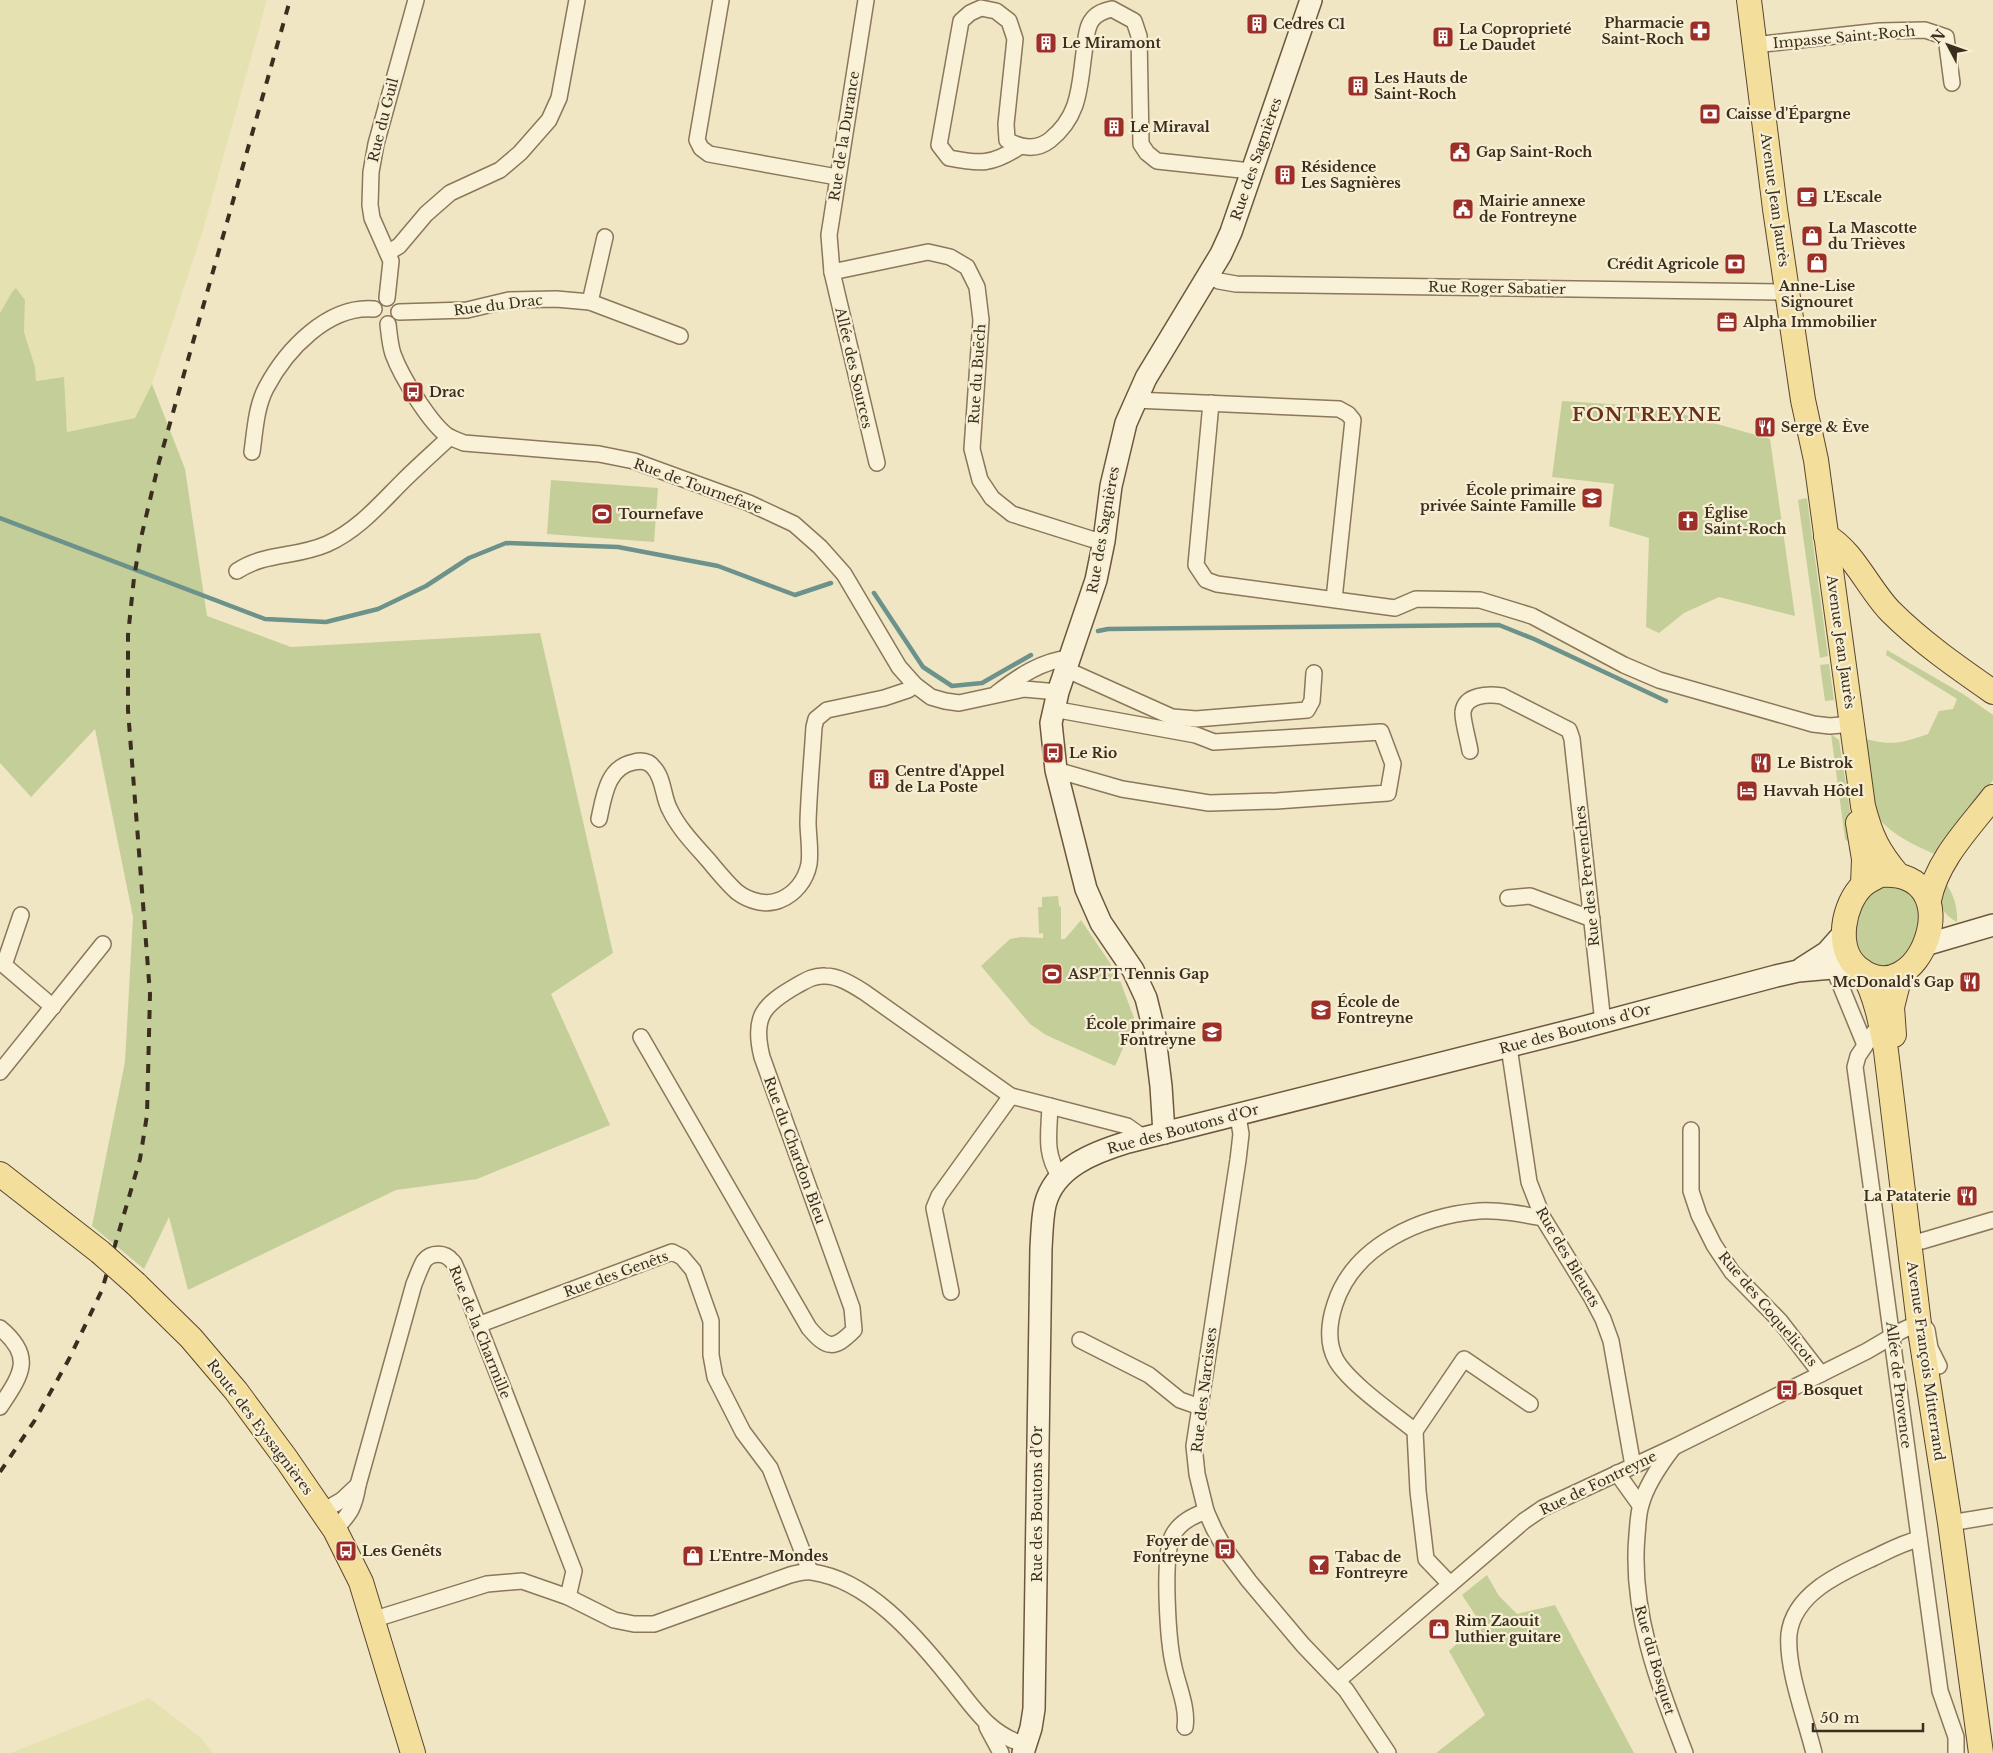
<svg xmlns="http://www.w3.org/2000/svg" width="1993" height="1753" font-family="'Libre Baskerville',serif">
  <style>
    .farmland { fill: #e6e1b1 }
    .green { fill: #c4ce98 }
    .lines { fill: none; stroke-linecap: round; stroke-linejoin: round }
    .stream { stroke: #6c928b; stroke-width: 4.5 }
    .street-casing { stroke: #8b775a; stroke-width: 18 }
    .secondary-casing { stroke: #6d583d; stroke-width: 24 }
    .primary-casing { stroke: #59452e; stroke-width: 26 }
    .street { stroke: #faf2d8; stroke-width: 15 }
    .secondary { stroke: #faf2d8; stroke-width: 21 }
    .primary { stroke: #f4de9b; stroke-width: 24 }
    .rail { stroke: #3b2e1e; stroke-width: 4; stroke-dasharray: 9 9; stroke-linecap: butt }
    .primary-bridge-casing { stroke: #59452e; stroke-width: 26; stroke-linecap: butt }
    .primary-bridge { stroke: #f4de9b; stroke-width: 24 }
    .labels { text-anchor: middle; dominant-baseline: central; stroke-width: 4.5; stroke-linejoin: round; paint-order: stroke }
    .poi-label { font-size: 14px; font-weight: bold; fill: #3b2e1e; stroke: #f7efd4; text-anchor: start }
    .street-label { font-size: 14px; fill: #3b2e1e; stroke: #f7efd4 }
    .district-label { font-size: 19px; font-weight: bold; letter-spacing: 1px; fill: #69311c; stroke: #f7efd4 }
  </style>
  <rect width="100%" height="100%" fill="#f0e6c4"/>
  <g class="farmland">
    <polygon points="0,0 267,0 203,230 152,384 135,418 67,432 64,377 36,381 35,367 24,332 25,300 16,288 12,292 0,313"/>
    <polygon points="149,1698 200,1737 213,1753 11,1753"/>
  </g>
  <g class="green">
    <polygon points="16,288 25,300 24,332 35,367 36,381 64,377 67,432 135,418 152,384 185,469 207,616 291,647 540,633 613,953 551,994 610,1125 477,1179 396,1190 188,1290 169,1217 144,1269 92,1226 125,1062 133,917 95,729 31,797 0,763 0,313 12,292"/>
    <polygon points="1562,401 1657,407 1770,439 1795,616 1719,597 1684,613 1659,633 1646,627 1649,538 1609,526 1614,484 1552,477"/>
    <polygon points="551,480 658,488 654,542 547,534"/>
    <polygon points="1807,498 1828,656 1820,658 1798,500"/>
    <path d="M1887 650 1963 694 1993 715V780L1971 811 1934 854C1917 846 1898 838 1884 824 1869 810 1868 760 1866 739 1894 746 1901 743 1928 734L1939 711 1953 709 1957 699 1886 655Z"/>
    <polygon points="1829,664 1834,700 1825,701 1820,665"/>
    <polygon points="1831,734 1839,740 1855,843 1850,843 1845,839"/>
    <path d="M1943 880C1953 891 1958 907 1957 922 1937 911 1940 900 1943 880Z"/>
    <polygon points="1882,886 1909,891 1921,906 1915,943 1903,960 1887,967 1874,965 1857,952 1853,928 1863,902 1869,894"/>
    <polygon points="1058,896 1059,906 1061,907 1061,939 1065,939 1081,920 1110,963 1121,983 1134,1018 1132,1028 1115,1066 1046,1035 1030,1024 981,966 1010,939 1021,937 1043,938 1043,933 1039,934 1038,907 1042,907 1042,897"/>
    <polygon points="1487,1575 1499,1596 1517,1614 1555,1605 1634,1753 1436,1753 1485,1715 1449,1651 1480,1622 1462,1595"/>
  </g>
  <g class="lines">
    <g class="stream">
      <polyline points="0,518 265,619 326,622 378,609 426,586 469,558 506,543 618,547 718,566 795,595 831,583"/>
      <polyline points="874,593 923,667 952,686 982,683 1031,655"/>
      <polyline points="1098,631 1108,629 1499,625 1534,639 1666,701"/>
    </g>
    <g class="street-casing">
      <g id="street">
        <polyline points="721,0 697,140 701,148 709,154 837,177"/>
        <polyline points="866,0 829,235 832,272 877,463"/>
        <polyline points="1754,45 1880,31 1925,30 1946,37 1952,83"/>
        <path d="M1019 147C992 165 980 164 949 158L939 145 961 21 970 13 981 8 996 11 1009 21 1015 39 1006 124 1007 140C1021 148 1036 151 1050 140 1082 114 1079 84 1085 46 1086 38 1087 26 1092 20 1097 13 1104 11 1112 9L1134 21 1139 36 1141 144 1147 153 1157 161 1251 171"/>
        <polyline points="389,252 399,246 426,214 450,193 500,170 520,153 549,120 559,98 577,0"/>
        <polyline points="832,272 928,252 950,257 967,267 977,287 981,320 972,449 980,480 992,498 1012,514 1091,539 1104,541"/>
        <polyline points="1209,276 1219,281 1236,284 1787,292"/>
        <polyline points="387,298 391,261 372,218 370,205 371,172 376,144 416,0"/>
        <polyline points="590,302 605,237"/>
        <polyline points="399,312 467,310 509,300 556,299 590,302 680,336"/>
        <path d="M388 324C389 333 390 345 393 354 401 376 430 424 449 437 454 439 459 441 464 443L599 454 634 461 749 503 794 524 820 547 844 574 899 667 915 685 931 697 945 701 959 703 1024 689 1058 692"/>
        <polyline points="1135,400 1339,409 1348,414 1353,420 1334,599"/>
        <polyline points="1211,403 1196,565 1206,580 1217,584 1395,608 1416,599 1480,600 1532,616 1624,665 1659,680 1813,724 1830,726 1852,724"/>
        <path d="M252 452C255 431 256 407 266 388 286 350 328 305 374 309"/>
        <path d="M237 571C266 552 295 558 327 544 358 530 379 505 403 481 418 466 434 452 450 437"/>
        <polyline points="1065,669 1172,717 1196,719 1307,710 1312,701 1314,673"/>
        <path d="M997 693C1019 676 1042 661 1069 658"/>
        <polyline points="1053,709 1196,735 1214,742 1381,732 1393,764 1388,793 1276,801 1209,803 1122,789 1056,770"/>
        <path d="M1470 751C1469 743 1462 719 1463 712 1465 694 1489 694 1502 696L1569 730 1572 739 1603 1023"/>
        <path d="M599 819C604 796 607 767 634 762 642 760 649 761 654 768 664 779 663 798 670 810 679 829 695 845 709 861 718 872 727 883 737 892 749 901 766 906 780 900 795 894 806 880 809 864 811 850 808 835 808 822 809 790 812 759 814 727L816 719 827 710 884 698 908 690 915 685"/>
        <polyline points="1508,898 1530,896 1592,919"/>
        <polyline points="21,915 4,965 53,1007"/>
        <polyline points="1833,967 1865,1045"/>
        <polyline points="1881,1022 1858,1056 1855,1067 1940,1691 1956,1737 1956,1753"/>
        <path d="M641 1037 809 1328C827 1349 834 1350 854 1330L852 1308 762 1057C752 1017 763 1005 796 986 805 981 814 975 825 976 839 976 853 985 864 992L1011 1096 1127 1126 1144 1138"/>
        <polyline points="1509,1047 1529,1182 1543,1218 1592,1298 1603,1319 1611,1341 1633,1466"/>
        <polyline points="0,1072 103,944"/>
        <path d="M1050 1106C1049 1134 1044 1153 1060 1177"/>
        <polyline points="1238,1116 1241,1134 1238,1160 1194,1446 1197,1474 1206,1511 1214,1529 1225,1549 1249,1581 1303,1645 1346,1690 1388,1753"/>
        <polyline points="1691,1130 1691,1191 1699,1215 1714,1245 1732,1272 1780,1321 1821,1374"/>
        <polyline points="1922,1241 1993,1220"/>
        <polyline points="951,1292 934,1208 939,1196 1011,1096"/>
        <polyline points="478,1325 672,1252 682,1257 693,1270 711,1321 711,1355 715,1377 743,1432 770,1468 810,1571"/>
        <path d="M0 1328C35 1357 21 1375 0 1407"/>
        <polyline points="1080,1340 1149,1375 1180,1400 1200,1407"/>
        <polyline points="1415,1431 1464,1359 1530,1404"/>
        <path d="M1673 1448C1660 1465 1646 1485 1641 1505 1638 1514 1638 1525 1637 1535 1630 1611 1658 1683 1685 1753"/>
        <polyline points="1617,1473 1640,1505"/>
        <polyline points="323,1511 342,1500 358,1485"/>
        <polyline points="1950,1523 1993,1516"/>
        <path d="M335 1530C350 1513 354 1509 358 1485L414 1284C417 1277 420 1268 424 1261 431 1252 445 1252 452 1261 455 1263 456 1269 458 1272L574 1571 568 1597"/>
        <path d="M1450 1584 1426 1559 1418 1491 1415 1431C1394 1414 1349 1383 1336 1360 1327 1343 1329 1322 1335 1304 1354 1245 1421 1216 1479 1211 1501 1210 1522 1214 1543 1218"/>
        <path d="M372 1620 487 1584 522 1581 568 1597 614 1620 634 1624H654L790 1575C797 1573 805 1571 812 1572 868 1580 915 1635 948 1676 973 1706 987 1734 1026 1745"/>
        <polyline points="1336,1679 1341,1678 1524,1521 1543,1508 1674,1447 1867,1351 1901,1331 1916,1324 1923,1325 1927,1330 1930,1348 1939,1366"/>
        <polyline points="987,1727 1001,1753"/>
        <path d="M1185 1727C1188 1708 1178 1686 1174 1667 1168 1643 1162 1556 1173 1535 1180 1522 1193 1516 1206 1511"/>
        <path d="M1814 1753C1806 1720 1786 1668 1789 1634 1794 1593 1841 1573 1873 1558 1888 1551 1902 1543 1919 1539"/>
      </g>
    </g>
    <g class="secondary-casing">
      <g id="secondary">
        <polyline points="1925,945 1993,925"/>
        <polyline points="1802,968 1827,952 1843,934"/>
        <polyline points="1164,1133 1161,1086 1154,1030 1146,998 1133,970 1101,923 1086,889 1056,770 1051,723 1058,692 1096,580 1104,541 1111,486 1126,423 1146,378 1221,254 1231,232 1311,0"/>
        <path d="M1023 1753 1031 1728 1034 1709 1041 1248C1042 1233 1042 1219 1045 1205 1054 1167 1095 1152 1128 1142L1573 1030 1776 976 1798 971 1855 966"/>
      </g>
    </g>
    <g class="primary-casing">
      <g id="primary">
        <path d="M1749 0 1775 209 1803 400 1816 460 1863 806C1871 837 1878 851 1898 875"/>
        <path d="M1826 536C1853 551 1868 588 1890 611 1921 642 1957 667 1993 692"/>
        <polyline points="1858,823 1864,859 1863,885"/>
        <path d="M1880 875C1975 868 1918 1020 1857 967 1835 948 1843 904 1863 885 1868 881 1874 878 1880 875Z"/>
        <path d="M1929 900C1937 860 1969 828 1993 797"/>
        <path d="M1862 971C1876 996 1881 1023 1886 1051L1919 1324 1950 1523 1981 1753"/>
        <polyline points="1894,1035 1892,1007 1900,975"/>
        <polyline points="0,1174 100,1252"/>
        <polyline points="136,1284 191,1338 236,1391 287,1460 335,1530 361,1582 413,1753"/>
      </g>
    </g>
    <use href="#street" class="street"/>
    <use href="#secondary" class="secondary"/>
    <use href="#primary" class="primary"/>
    <polyline class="rail" points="0,1472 35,1420 69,1359 102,1290 140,1159 147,1115 150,994 128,710 128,635 134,578 140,542 159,462 290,0"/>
    <g class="primary-bridge-casing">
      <polyline id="primary-bridge" points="100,1252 136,1284"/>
    </g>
    <use href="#primary-bridge" class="primary-bridge"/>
  </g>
  <defs>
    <g id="building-square" transform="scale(1.125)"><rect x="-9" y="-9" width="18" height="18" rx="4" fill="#9c2f28" stroke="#f7efd4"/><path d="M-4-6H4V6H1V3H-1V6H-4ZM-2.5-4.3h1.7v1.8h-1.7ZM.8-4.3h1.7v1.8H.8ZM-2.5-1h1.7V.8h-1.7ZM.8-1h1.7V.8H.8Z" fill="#fff"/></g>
    <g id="pharmacy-square" transform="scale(1.125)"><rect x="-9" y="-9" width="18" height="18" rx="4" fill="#9c2f28" stroke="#f7efd4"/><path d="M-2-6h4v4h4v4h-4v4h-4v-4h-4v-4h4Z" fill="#fff"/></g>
    <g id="bank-square" transform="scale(1.125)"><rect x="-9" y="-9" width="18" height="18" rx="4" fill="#9c2f28" stroke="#f7efd4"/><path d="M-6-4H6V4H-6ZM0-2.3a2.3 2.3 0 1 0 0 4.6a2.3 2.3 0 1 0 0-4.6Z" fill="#fff"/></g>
    <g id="civic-square" transform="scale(1.125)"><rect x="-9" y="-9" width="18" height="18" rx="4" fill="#9c2f28" stroke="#f7efd4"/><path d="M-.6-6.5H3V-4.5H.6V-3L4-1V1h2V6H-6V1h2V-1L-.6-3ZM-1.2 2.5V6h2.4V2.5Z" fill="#fff"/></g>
    <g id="cafe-square" transform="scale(1.125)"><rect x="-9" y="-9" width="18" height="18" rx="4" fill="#9c2f28" stroke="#f7efd4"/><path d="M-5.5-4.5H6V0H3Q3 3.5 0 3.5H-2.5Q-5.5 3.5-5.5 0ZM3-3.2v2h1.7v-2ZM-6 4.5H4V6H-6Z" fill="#fff"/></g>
    <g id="shop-square" transform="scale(1.125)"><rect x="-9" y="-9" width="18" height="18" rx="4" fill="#9c2f28" stroke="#f7efd4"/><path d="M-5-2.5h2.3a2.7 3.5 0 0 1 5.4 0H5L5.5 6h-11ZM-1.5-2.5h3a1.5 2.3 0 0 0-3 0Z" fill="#fff"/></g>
    <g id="office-square" transform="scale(1.125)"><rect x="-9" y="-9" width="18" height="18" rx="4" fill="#9c2f28" stroke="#f7efd4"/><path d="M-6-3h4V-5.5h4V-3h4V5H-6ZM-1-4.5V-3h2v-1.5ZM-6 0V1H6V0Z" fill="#fff"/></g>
    <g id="bus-square" transform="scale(1.125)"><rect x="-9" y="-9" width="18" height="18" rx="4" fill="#9c2f28" stroke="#f7efd4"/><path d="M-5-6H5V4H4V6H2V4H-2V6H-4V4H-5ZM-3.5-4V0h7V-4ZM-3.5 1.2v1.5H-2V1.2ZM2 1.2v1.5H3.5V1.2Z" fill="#fff"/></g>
    <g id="restaurant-square" transform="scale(1.125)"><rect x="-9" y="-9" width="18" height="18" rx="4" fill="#9c2f28" stroke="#f7efd4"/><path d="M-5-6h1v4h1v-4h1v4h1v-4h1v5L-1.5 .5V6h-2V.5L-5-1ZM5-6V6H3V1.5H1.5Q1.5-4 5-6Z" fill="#fff"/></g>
    <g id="school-square" transform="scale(1.125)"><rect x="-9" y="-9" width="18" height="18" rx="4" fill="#9c2f28" stroke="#f7efd4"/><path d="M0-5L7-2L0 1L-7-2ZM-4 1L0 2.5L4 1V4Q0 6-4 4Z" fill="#fff"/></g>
    <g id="stadium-square" transform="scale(1.125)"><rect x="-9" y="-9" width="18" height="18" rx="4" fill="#9c2f28" stroke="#f7efd4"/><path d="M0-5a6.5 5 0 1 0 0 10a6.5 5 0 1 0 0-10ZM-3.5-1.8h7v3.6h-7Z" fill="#fff"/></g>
    <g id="church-square" transform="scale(1.125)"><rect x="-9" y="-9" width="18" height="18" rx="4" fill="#9c2f28" stroke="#f7efd4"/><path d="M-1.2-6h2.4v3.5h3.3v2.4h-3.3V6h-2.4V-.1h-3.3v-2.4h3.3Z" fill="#fff"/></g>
    <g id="hotel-square" transform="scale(1.125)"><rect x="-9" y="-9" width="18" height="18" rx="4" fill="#9c2f28" stroke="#f7efd4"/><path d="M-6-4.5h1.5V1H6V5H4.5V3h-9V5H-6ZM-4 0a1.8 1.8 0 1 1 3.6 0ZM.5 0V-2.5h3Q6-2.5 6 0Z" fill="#fff"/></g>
    <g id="bar-square" transform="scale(1.125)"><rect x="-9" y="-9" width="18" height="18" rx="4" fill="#9c2f28" stroke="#f7efd4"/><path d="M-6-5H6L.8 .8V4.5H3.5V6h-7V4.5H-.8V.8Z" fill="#fff"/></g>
  </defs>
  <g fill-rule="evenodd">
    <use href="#building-square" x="1257" y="24"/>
    <use href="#pharmacy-square" x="1700" y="31"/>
    <use href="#building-square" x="1443" y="37"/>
    <use href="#building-square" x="1046" y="43"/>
    <use href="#building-square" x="1358" y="86"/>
    <use href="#bank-square" x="1710" y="114"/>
    <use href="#building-square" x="1114" y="127"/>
    <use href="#civic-square" x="1460" y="152"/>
    <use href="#building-square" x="1285" y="175"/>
    <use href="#cafe-square" x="1807" y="197"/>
    <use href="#civic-square" x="1463" y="209"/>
    <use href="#shop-square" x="1812" y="236"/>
    <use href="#shop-square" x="1817" y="263"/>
    <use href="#bank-square" x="1735" y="264"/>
    <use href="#office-square" x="1727" y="322"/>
    <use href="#bus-square" x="413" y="392"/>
    <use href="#restaurant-square" x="1765" y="427"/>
    <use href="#school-square" x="1592" y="498"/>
    <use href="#stadium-square" x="602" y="514"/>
    <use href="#church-square" x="1688" y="521"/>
    <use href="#bus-square" x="1053" y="753"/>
    <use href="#restaurant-square" x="1761" y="763"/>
    <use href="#building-square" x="879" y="779"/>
    <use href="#hotel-square" x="1747" y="791"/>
    <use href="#stadium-square" x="1052" y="974"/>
    <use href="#restaurant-square" x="1970" y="982"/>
    <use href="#school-square" x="1321" y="1010"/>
    <use href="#school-square" x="1212" y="1032"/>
    <use href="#restaurant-square" x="1967" y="1196"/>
    <use href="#bus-square" x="1787" y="1390"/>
    <use href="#bus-square" x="1225" y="1549"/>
    <use href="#bus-square" x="346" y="1551"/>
    <use href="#shop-square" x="693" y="1556"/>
    <use href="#bar-square" x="1319" y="1565"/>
    <use href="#shop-square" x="1439" y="1629"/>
  </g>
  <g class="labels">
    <g class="poi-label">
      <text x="1684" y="23" text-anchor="end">Pharmacie<tspan x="1684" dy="16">Saint-Roch</tspan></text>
      <text x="1273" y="24">Cedres C1</text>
      <text x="1459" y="29">La Coproprieté<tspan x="1459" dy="16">Le Daudet</tspan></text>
      <text x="1062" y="43">Le Miramont</text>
      <text x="1374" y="78">Les Hauts de<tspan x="1374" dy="16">Saint-Roch</tspan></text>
      <text x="1726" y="114">Caisse d'Épargne</text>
      <text x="1130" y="127">Le Miraval</text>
      <text x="1476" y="152">Gap Saint-Roch</text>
      <text x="1301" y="167">Résidence<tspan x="1301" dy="16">Les Sagnières</tspan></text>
      <text x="1823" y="197">L’Escale</text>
      <text x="1479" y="201">Mairie annexe<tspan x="1479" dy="16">de Fontreyne</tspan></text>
      <text x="1828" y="228">La Mascotte<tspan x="1828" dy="16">du Trièves</tspan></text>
      <text x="1719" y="264" text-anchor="end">Crédit Agricole</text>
      <text x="1817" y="286" text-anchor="middle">Anne-Lise<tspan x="1817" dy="16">Signouret</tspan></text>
      <text x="1743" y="322">Alpha Immobilier</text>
      <text x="429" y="392">Drac</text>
      <text x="1781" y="427">Serge &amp; Ève</text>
      <text x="1576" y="490" text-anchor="end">École primaire<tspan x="1576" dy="16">privée Sainte Famille</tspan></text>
      <text x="1704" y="513">Église<tspan x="1704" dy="16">Saint-Roch</tspan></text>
      <text x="618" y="514">Tournefave</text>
      <text x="1069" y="753">Le Rio</text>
      <text x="1777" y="763">Le Bistrok</text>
      <text x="895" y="771">Centre d'Appel<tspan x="895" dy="16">de La Poste</tspan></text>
      <text x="1763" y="791">Havvah Hôtel</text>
      <text x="1068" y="974">ASPTT Tennis Gap</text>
      <text x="1954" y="982" text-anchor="end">McDonald's Gap</text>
      <text x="1337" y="1002">École de<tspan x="1337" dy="16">Fontreyne</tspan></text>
      <text x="1196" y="1024" text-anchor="end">École primaire<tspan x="1196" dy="16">Fontreyne</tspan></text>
      <text x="1951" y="1196" text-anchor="end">La Pataterie</text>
      <text x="1803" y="1390">Bosquet</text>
      <text x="1209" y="1541" text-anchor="end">Foyer de<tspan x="1209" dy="16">Fontreyne</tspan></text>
      <text x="362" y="1551">Les Genêts</text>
      <text x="709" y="1556">L'Entre-Mondes</text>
      <text x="1335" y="1557">Tabac de<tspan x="1335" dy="16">Fontreyre</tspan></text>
      <text x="1455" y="1621">Rim Zaouit<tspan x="1455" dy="16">luthier guitare</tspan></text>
    </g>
    <g class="street-label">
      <text transform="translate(1844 37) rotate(-5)">Impasse Saint-Roch</text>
      <text transform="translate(383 120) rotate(-76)">Rue du Guil</text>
      <text transform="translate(844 136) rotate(-81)">Rue de la Durance</text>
      <text transform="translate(1256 159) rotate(-71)">Rue des Sagnières</text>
      <text transform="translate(1775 200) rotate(82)">Avenue Jean Jaurès</text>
      <text transform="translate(1497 288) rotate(1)">Rue Roger Sabatier</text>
      <text transform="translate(498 305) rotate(-7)">Rue du Drac</text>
      <text transform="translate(854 368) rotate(77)">Allée des Sources</text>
      <text transform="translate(977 374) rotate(-86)">Rue du Buëch</text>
      <text transform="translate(698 486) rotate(20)">Rue de Tournefave</text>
      <text transform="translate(1103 530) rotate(-80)">Rue des Sagnières</text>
      <text transform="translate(1841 642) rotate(82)">Avenue Jean Jaurès</text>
      <text transform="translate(1587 876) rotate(-96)">Rue des Pervenches</text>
      <text transform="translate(1575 1029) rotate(-15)">Rue des Boutons d'Or</text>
      <text transform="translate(1183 1129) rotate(-15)">Rue des Boutons d'Or</text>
      <text transform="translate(795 1150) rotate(70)">Rue du Chardon Bleu</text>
      <text transform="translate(1568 1257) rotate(60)">Rue des Bleuets</text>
      <text transform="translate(616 1274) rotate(-20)">Rue des Genêts</text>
      <text transform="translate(1768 1309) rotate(50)">Rue des Coquelicots</text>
      <text transform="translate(480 1332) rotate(68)">Rue de la Charmille</text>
      <text transform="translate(1926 1361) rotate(82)">Avenue François Mitterrand</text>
      <text transform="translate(1899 1385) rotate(83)">Allée de Provence</text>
      <text transform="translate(1204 1390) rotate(-83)">Rue des Narcisses</text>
      <text transform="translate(260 1427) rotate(53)">Route des Eyssagnières</text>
      <text transform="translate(1598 1483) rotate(-26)">Rue de Fontreyne</text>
      <text transform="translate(1037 1504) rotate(-90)">Rue des Boutons d'Or</text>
      <text transform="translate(1655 1660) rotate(74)">Rue du Bosquet</text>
    </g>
    <g class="district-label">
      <text x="1647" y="414">FONTREYNE</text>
    </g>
  </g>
  <g transform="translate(1948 45) rotate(311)" stroke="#f7efd4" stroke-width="4" paint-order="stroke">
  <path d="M0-4L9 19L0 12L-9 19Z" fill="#3b2e1e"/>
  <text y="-8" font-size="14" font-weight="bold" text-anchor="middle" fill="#3b2e1e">N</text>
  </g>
  <path d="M1813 1723v8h110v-8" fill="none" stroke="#3b2e1e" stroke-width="2.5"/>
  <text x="1820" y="1723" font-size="15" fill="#3b2e1e" stroke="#f7efd4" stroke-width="4" paint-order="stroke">50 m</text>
</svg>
